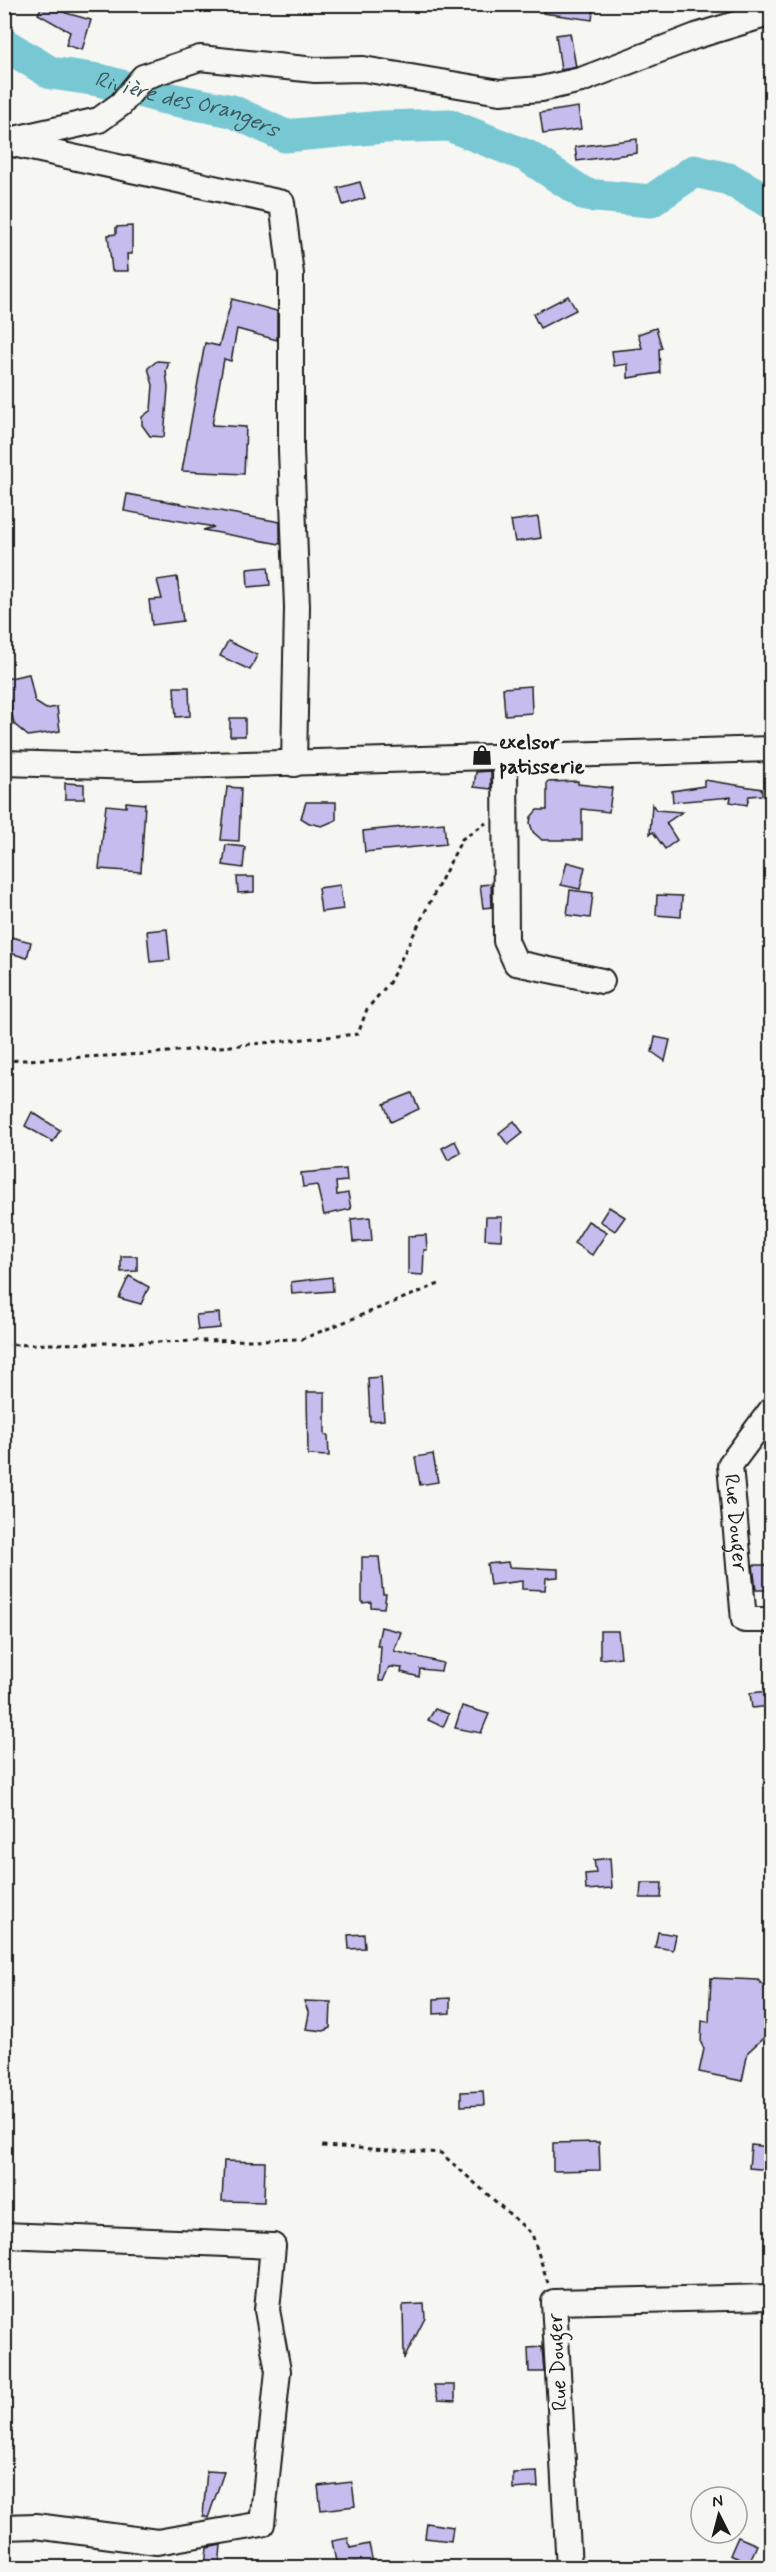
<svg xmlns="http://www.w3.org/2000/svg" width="776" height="2572" font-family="Mynerve,sans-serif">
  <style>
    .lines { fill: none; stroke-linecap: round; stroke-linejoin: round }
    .river { stroke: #78c8d4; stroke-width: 33 }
    .building { fill: #c8bcee; stroke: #1c1c1c; stroke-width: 1.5 }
    .minor-casing { stroke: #1c1c1c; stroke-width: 28 }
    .path { stroke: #1c1c1c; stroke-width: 3; stroke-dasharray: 4.5 4.5; stroke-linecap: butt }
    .minor { stroke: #f6f6f2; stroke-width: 24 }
    .labels { text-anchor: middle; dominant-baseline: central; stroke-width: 6; stroke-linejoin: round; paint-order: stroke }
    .poi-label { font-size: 21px; font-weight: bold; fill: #1c1c1c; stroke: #f6f6f2; text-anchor: start }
    .street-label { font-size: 21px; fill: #1c1c1c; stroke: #f6f6f2 }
    .water-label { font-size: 22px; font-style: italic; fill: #3c585c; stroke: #f6f6f2 }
  </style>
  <rect width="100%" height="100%" fill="#f6f6f2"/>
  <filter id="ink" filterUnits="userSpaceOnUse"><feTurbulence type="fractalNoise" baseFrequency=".0167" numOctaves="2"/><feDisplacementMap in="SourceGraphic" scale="12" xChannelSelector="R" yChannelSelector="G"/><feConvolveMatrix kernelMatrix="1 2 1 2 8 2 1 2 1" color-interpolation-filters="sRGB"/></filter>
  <g filter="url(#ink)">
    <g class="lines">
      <path class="river" id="s1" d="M4 44 51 73 99 80 165 98 232 111 285 136 383 127 449 125 527 156 586 195 651 201 694 171 729 179 772 203"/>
    </g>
    <g class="building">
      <polygon points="43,4 50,4 66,13 91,20 82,50 66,45 70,32 38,14"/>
      <polygon points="544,4 594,4 592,20 543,13"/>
      <polygon points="570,33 576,67 561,70 556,35"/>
      <polygon points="578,107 581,129 543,134 540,113"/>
      <polygon points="637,139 637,153 577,161 575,147"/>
      <polygon points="360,182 365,198 343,205 338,188"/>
      <polygon points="132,226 132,254 127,254 128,271 112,271 108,235 116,234 116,227"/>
      <polygon points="568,296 576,310 540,328 533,314"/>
      <polygon points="232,299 277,311 277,340 237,329 231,361 224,359 212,425 246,427 244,474 182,471 205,343 219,346"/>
      <polygon points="656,328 662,348 659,349 660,373 628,378 628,364 614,366 612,351 642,348 638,334"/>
      <polygon points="157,361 169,362 166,371 168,388 164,437 150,436 142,425 142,417 151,410 153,385 148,368"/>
      <polygon points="127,494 280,522 280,544 203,530 214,527 124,511"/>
      <polygon points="538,517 541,538 515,542 511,521"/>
      <polygon points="268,567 270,585 248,587 247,569"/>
      <polygon points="177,577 183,621 152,625 149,600 162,599 157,580"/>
      <polygon points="228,641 257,655 250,670 220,656"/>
      <polygon points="29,674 35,702 46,709 57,707 60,731 28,736 14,724 5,679"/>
      <polygon points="531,686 532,713 505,715 503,688"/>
      <polygon points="174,687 189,687 190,716 176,717"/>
      <rect x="230" y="718" width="15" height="18"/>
      <polygon points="491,771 491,789 474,787 476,772"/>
      <polygon points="704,780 762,789 762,795 749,796 747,805 730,802 731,797 673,802 672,791 704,786"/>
      <polygon points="578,781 578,784 612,788 609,812 582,809 582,840 542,840 533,832 530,823 531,817 537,810 547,810 547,782"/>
      <polygon points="65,783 84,784 84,799 65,799"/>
      <polygon points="227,787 241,788 239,841 221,840"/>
      <polygon points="126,802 145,804 141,872 99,869 106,805 126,807"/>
      <polygon points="306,802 336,802 336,820 322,826 309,823 301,818"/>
      <polygon points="652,804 656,810 682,812 666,823 677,840 665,849 653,832 650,834"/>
      <polygon points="444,823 446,844 365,852 363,831"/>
      <polygon points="226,845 245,847 243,868 223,865"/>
      <polygon points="567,862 585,867 580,889 561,885"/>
      <polygon points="237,877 254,877 254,892 238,893"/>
      <polygon points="491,884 492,907 483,908 480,885"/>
      <polygon points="340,885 343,909 321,912 318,888"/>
      <polygon points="570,890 593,893 590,918 567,915"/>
      <polygon points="657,895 682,896 681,917 656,915"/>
      <polygon points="167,929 170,960 150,962 147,931"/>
      <polygon points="11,937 31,942 27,958 7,952"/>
      <polygon points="655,1037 670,1040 665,1061 652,1052"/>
      <polygon points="412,1093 419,1109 391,1122 384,1104"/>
      <polygon points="32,1112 60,1130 53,1142 25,1126"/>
      <polygon points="514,1121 523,1133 508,1145 499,1133"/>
      <polygon points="455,1141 461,1153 448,1160 442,1148"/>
      <polygon points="346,1169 347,1181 336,1182 337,1195 348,1193 351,1209 324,1215 317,1185 303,1187 301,1173"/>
      <polygon points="609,1207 625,1217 615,1231 600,1221"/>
      <polygon points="370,1217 372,1241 353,1242 351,1219"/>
      <polygon points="486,1217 502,1217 501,1240 485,1239"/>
      <polygon points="588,1221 607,1232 592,1255 574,1243"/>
      <polygon points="426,1235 427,1250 424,1250 423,1275 408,1274 408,1236"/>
      <polygon points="121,1256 137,1256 137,1271 121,1272"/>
      <polygon points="129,1276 149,1287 141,1304 119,1298"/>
      <polygon points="332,1277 333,1291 292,1294 291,1282"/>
      <polygon points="219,1313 220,1328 198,1330 196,1315"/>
      <polygon points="381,1377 384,1420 370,1421 368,1378"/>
      <polygon points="307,1392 325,1392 325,1435 328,1435 329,1456 308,1455"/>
      <polygon points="433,1454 438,1482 420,1485 415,1457"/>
      <polygon points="362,1557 379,1557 383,1594 386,1594 384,1608 371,1607 371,1602 362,1603"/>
      <polygon points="508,1562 509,1567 558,1569 558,1577 546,1578 545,1590 522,1589 522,1581 490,1585 487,1564"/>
      <polygon points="753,1565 771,1565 770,1590 756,1590"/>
      <polygon points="381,1627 401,1632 394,1651 443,1663 441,1671 420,1669 419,1677 401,1672 402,1668 389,1667 383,1681 379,1681 381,1646 377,1646"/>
      <polygon points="600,1631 618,1631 621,1657 600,1659"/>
      <polygon points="771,1691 771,1706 752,1708 750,1693"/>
      <polygon points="462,1706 489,1714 481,1733 455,1728"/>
      <polygon points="435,1709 449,1714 443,1727 428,1720"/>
      <polygon points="610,1858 612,1888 586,1890 585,1874 596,1873 594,1860"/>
      <polygon points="641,1883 662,1883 661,1898 640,1898"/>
      <polygon points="658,1932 676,1935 673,1950 655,1947"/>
      <polygon points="364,1934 365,1948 349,1949 348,1935"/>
      <polygon points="711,1978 758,1980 771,1994 771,2010 768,2013 771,2031 748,2052 742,2081 699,2072 704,2049 701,2043 702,2021 709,2022"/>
      <polygon points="450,1998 450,2013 434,2014 434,1999"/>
      <polygon points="304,2001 331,2002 330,2028 324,2031 306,2029 309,2014"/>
      <polygon points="483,2091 484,2105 461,2106 461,2092"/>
      <polygon points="599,2142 600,2170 553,2171 553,2143"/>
      <polygon points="751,2145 771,2147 771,2170 749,2168"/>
      <polygon points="224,2161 265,2162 264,2202 222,2201"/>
      <polygon points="424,2304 425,2318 404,2359 403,2305"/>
      <polygon points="542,2347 544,2372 529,2372 528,2348"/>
      <polygon points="434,2385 455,2385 455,2401 438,2400"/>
      <polygon points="207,2471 224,2472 208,2518 203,2516"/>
      <polygon points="537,2472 538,2487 513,2489 513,2473"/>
      <polygon points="352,2482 355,2506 321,2510 318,2486"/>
      <polygon points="427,2523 453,2527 451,2541 425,2538"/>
      <polygon points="738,2537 757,2545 749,2563 730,2555"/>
      <polygon points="348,2538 350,2548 369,2544 374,2568 356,2568 356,2563 337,2567 332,2541"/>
      <polygon points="221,2545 219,2568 205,2566 207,2548"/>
    </g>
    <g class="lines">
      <g class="minor-casing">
        <g id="minor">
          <polyline points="10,140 99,120 121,104 143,77 200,58 315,70 363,69 500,92 541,89 581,80 696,36 772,13"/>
          <polyline points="4,142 282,203 291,274 291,450 297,607 294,764"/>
          <polyline points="505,755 506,941 516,963 602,981"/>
          <polyline points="4,763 138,767 772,749"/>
          <path id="s2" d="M772 1409 730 1465 744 1620H772"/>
          <polyline points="4,2235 273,2246 267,2310 278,2371 262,2524 157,2542 36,2526 4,2527"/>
          <polyline points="569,2568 554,2302 772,2297"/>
        </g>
      </g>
      <g class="path">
        <polyline points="4,1061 146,1054 358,1034 367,1009 389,983 462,839 486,823"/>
        <polyline points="4,1345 302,1339 439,1284"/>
        <polyline points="322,2146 441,2153 532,2234 548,2283"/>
      </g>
      <use href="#minor" class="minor"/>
    </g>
  </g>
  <defs>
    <g id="shop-bare" transform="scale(1.62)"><path d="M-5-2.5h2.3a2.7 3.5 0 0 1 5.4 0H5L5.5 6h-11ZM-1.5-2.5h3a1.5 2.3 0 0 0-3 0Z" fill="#1c1c1c" stroke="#f6f6f2" stroke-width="2.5" paint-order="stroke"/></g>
  </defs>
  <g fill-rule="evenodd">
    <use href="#shop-bare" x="482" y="755"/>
  </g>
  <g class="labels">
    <g class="poi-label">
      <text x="499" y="743">exelsor<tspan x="499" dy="24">patisserie</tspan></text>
    </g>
    <g class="street-label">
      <text stroke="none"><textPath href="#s2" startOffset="128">Rue Douger</textPath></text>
      <text transform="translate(558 2362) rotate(-93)">Rue Douger</text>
    </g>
    <g class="water-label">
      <text stroke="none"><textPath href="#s1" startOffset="195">Rivière des Orangers</textPath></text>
    </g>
  </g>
  <rect width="776" height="2572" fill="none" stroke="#f6f6f2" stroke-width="24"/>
  <rect x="12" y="12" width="752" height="2548" fill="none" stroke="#1c1c1c" stroke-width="2" filter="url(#ink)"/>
  <g transform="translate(719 2515) rotate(354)"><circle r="28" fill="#f6f6f2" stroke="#9f9f9c" stroke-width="1.5"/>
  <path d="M0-4.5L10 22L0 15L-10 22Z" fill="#1c1c1c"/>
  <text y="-9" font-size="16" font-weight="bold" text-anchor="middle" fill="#1c1c1c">N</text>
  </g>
</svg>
